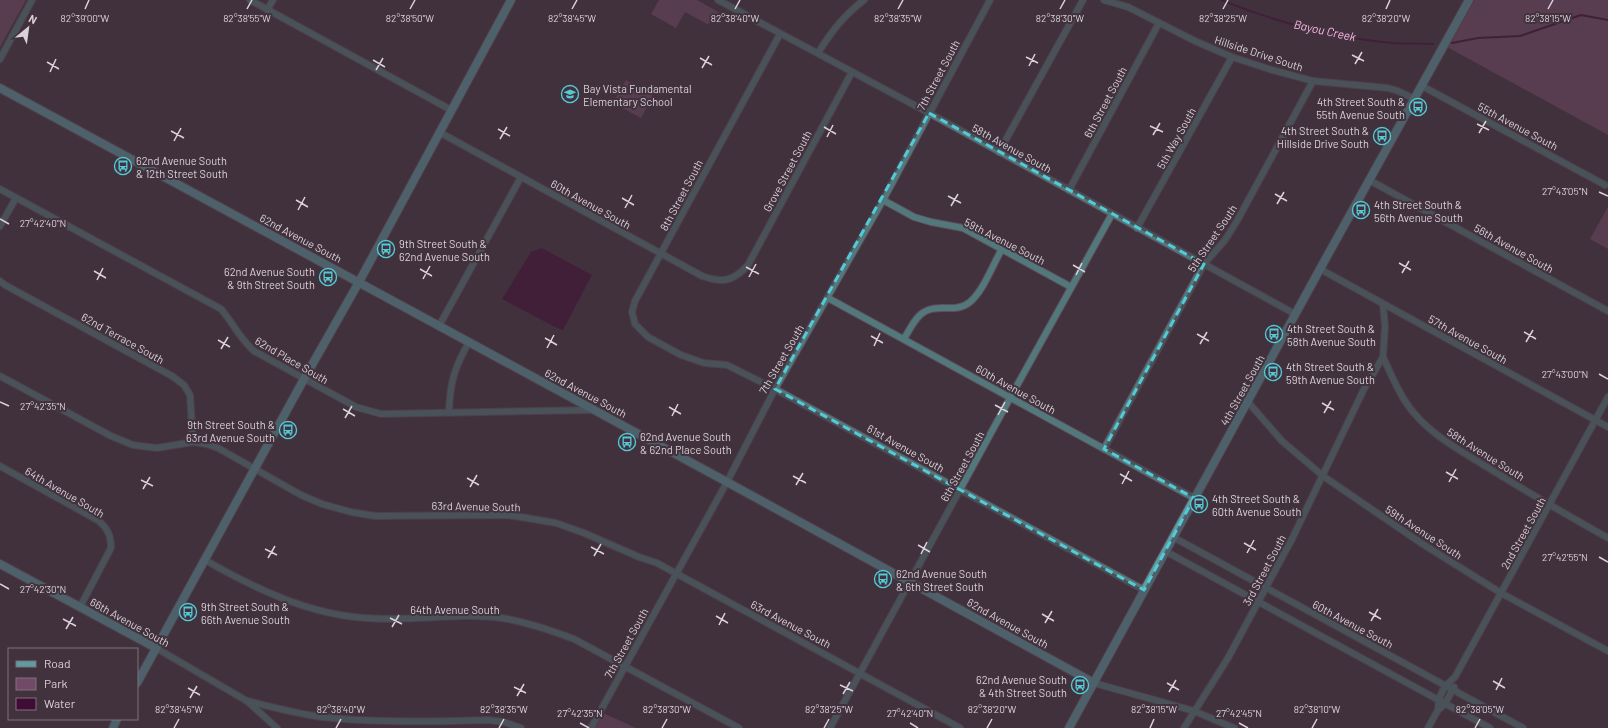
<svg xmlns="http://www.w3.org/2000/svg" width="1608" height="728" font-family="Barlow,sans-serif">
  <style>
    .green { fill: #734968 }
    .water { fill: #400b35 }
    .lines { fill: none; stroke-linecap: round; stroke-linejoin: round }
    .stream { stroke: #400b35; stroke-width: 2 }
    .street-casing { stroke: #5d4f59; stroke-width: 8 }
    .secondary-casing { stroke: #5d4f59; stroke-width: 10 }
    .street { stroke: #52787c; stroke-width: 6 }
    .secondary { stroke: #5d9ca2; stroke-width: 8 }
    .marked { fill: none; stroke: #52cbd7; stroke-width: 3; stroke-dasharray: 8 5; stroke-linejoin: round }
    .ticks { fill: none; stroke: #dbd1d8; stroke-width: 1.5 }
    .labels { text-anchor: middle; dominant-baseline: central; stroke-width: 4; stroke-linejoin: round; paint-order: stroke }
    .street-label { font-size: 11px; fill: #dbd1d8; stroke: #41323d }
    .poi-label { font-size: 11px; fill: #dbd1d8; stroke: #41323d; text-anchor: start }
    .water-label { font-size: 12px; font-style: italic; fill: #fbb6e8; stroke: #41323d }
    .ticks-label { font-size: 10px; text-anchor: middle; fill: #dbd1d8; stroke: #41323d; stroke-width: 4; stroke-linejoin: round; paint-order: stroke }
  </style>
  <rect width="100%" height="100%" fill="#41323d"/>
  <g class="green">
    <polygon points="0,0 26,0 0,47"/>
    <polygon points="659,0 697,0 722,14 718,21 707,24 685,12 676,28 651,14"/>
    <polygon points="1474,0 1608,0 1608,135 1447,47"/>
    <polygon points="626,80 653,96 641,118 613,103"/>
    <polygon points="1608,207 1608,249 1590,239"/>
    <polygon points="603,713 636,728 595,728"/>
  </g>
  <polygon class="water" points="542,248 592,275 563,330 555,327 502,299 531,252"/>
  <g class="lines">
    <g class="stream">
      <path d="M1221 0C1276 22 1335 38 1393 43 1406 44 1420 43 1433 44"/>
      <polyline points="1452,43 1478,38 1520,36 1581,15 1608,20"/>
    </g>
    <g class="street-casing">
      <g id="street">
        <polyline points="250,0 451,110"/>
        <polyline points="718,0 929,113 1295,314"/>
        <polyline points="1104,0 1128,7 1195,41 1232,57 1269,69 1313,81 1388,88 1398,91 1415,99"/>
        <polyline points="267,10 273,0"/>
        <polyline points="780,34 635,301 632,312 635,324 648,337 681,355 704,363 727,365 775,389 1144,590"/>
        <path d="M818 53C832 31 843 16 864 0"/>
        <polyline points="0,59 32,0"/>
        <polyline points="1422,86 1605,185"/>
        <path d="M439 132 702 276C722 283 733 282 748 265L852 72"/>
        <polyline points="999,152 1083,0"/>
        <polyline points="1369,180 1608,311"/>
        <path d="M0 189 221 309C233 323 240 339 254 351L356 407 381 414 593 410"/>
        <polyline points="1069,190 1159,23"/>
        <polyline points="883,200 914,217 931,222 963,228 1071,287"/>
        <polyline points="0,226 16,198"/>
        <polyline points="1137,228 1232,57"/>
        <polyline points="1320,269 1608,427"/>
        <polyline points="0,281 5,285 172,376 184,385 190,395 193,442"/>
        <polyline points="828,298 1194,498"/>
        <polyline points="439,326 521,177"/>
        <path d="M904 339C909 331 915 317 924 312 938 303 956 314 970 302 984 290 993 264 1002 249"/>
        <path d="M1383 357C1392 376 1400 397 1414 413 1433 436 1461 451 1487 467 1527 492 1567 515 1608 538"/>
        <polyline points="0,376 111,436 133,445 157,448 193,442 206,444 218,448 301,495 322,504 351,512 375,516 506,515 527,518 556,523 584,533 639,557 657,563 960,728"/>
        <polyline points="1248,402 1282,441 1323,476 1421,543 1501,593 1608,651"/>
        <path d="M449 412C450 383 454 368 469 342"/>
        <polyline points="1104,449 1204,264 1225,240 1237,221 1313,81"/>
        <path d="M0 466 99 521C108 529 111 536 111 548L80 607"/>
        <polyline points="1173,537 1523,728"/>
        <polyline points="1165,551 1490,728"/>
        <path d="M205 560C254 588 307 614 365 618 410 622 457 612 502 618 527 622 550 630 574 639L739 728"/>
        <polyline points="156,648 247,701 277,728"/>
        <polyline points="1094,683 1194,711 1234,728"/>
        <path d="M247 701C272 707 297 714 322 717 377 723 433 722 488 720L504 722 521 728"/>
        <path d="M1438 710C1438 695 1444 686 1455 677L1608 397"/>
        <polyline points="591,728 727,482 775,389 883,200 990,0"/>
        <polyline points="830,728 1010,398 1112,214"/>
        <polyline points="1184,728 1228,658 1292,539 1364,389 1383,357 1385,326 1383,305"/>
        <polyline points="1428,728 1438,710 1445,704 1454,687"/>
      </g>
    </g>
    <g class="secondary-casing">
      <g id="secondary">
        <polyline points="0,88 727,482 1094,683"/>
        <polyline points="0,564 156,648"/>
        <polyline points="137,683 304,379 359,282 511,0"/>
        <polyline points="113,728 117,719"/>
        <polyline points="1069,728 1320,269 1469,0"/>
      </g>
    </g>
    <use href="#street" class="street"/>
    <use href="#secondary" class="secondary"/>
  </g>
  <path d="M0 0H1608V728H0ZM929 113 1204 264 1104 449 1194 498 1144 590 775 389Z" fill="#41323d" fill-opacity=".55" fill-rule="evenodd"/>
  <path class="marked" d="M929 113 1204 264 1104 449 1194 498 1144 590 775 389Z"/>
  <path class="ticks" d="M85 9 89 0M247 9 252 0M410 9 415 0M572 9 577 0M735 9 740 0M898 9 903 0M1060 9 1065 0M1223 9 1228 0M1386 9 1390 0M1548 9 1553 0M1352 55 1364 61M1026 57 1038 63M700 58 712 65M373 60 385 67M47 62 59 69M1355 64 1362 52M1029 66 1035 54M702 68 709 56M376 70 383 58M50 72 56 59M1477 124 1489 130M1150 126 1163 132M824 127 836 134M498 129 510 136M171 131 184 138M1479 133 1486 121M1153 135 1160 123M827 137 833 125M500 139 507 127M174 141 181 128M1599 192 1608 196M1275 194 1287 201M948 196 961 203M622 198 634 205M296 200 308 207M1277 204 1284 192M951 206 958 194M625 208 632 195M298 210 305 197M0 219 9 224M1399 263 1411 270M1073 265 1085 272M746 267 759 274M420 269 432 276M94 271 106 278M1402 273 1409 261M1076 275 1082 263M749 277 756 264M423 279 430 266M97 280 103 268M1524 332 1536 339M1197 334 1209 341M871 336 883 343M545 338 557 345M218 340 230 347M1526 342 1533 330M1200 344 1207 332M874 346 880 333M547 348 554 335M221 349 228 337M1599 374 1608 379M0 402 9 406M1322 403 1334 410M995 405 1008 412M669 407 681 414M343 409 355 416M1324 413 1331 401M998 415 1005 402M672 416 678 404M345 418 352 406M1446 472 1458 479M1120 474 1132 481M793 476 806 483M467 478 479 485M141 480 153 486M1449 482 1456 469M1122 484 1129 471M796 485 803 473M470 487 477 475M143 489 150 477M1244 543 1256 550M918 545 930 552M591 547 604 554M265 549 277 555M1247 553 1254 540M921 554 927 542M594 556 601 544M1599 557 1608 562M268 558 275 546M0 584 9 589M1369 612 1381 619M1042 614 1054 621M716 616 728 623M390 618 402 624M63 619 76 626M1371 621 1378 609M1045 623 1052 611M719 625 725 613M392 627 399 615M66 629 73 617M1493 681 1505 688M1167 683 1179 690M840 685 853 691M514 687 526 693M188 688 200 695M1496 690 1502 678M1169 692 1176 680M843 694 850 682M517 696 524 684M190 698 197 686M580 723 589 728M910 723 918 728M1239 723 1248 728M174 728 179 719M336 728 341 719M499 728 504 719M662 728 667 719M824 728 829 719M987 728 992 719M1150 728 1154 719M1312 728 1317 719M1475 728 1480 719"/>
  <defs>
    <g id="school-ring" transform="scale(0.9)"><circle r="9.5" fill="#41323d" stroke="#52cbd7" stroke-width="1.5"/><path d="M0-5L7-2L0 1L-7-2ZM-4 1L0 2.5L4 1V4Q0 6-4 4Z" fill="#52cbd7"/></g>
    <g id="bus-ring" transform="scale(0.9)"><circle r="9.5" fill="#41323d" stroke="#52cbd7" stroke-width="1.5"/><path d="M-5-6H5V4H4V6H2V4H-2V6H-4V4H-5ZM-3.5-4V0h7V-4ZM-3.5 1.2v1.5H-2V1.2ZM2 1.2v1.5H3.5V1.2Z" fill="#52cbd7"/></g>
  </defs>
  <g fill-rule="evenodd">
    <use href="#school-ring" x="570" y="94"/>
    <use href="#bus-ring" x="1418" y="107"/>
    <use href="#bus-ring" x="1382" y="136"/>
    <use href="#bus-ring" x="123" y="166"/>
    <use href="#bus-ring" x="1361" y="210"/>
    <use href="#bus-ring" x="386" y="249"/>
    <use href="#bus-ring" x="328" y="277"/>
    <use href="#bus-ring" x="1274" y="334"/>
    <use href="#bus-ring" x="1273" y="372"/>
    <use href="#bus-ring" x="288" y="430"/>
    <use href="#bus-ring" x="627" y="442"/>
    <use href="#bus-ring" x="1199" y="504"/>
    <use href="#bus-ring" x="883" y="579"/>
    <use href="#bus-ring" x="188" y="612"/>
    <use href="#bus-ring" x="1080" y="685"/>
  </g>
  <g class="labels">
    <g class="street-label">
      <text transform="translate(1259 53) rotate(18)">Hillside Drive South</text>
      <text transform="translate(938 75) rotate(-62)">7th Street South</text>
      <text transform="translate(1105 102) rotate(-62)">6th Street South</text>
      <text transform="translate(1518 126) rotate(28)">55th Avenue South</text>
      <text transform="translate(1176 138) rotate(-61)">5th Way South</text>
      <text transform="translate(1012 148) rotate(29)">58th Avenue South</text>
      <text transform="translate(787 171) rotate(-62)">Grove Street South</text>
      <text transform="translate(681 195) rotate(-62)">8th Street South</text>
      <text transform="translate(591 204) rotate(29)">60th Avenue South</text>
      <text transform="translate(301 238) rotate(28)">62nd Avenue South</text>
      <text transform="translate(1212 238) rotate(-56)">5th Street South</text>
      <text transform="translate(1005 241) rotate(27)">59th Avenue South</text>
      <text transform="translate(1514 248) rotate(29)">56th Avenue South</text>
      <text transform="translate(123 338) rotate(29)">62nd Terrace South</text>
      <text transform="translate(1468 339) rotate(29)">57th Avenue South</text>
      <text transform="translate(781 359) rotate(-60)">7th Street South</text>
      <text transform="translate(292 360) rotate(30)">62nd Place South</text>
      <text transform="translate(1016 389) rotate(29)">60th Avenue South</text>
      <text transform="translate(1242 390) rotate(-61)">4th Street South</text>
      <text transform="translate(586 393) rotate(28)">62nd Avenue South</text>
      <text transform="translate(906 448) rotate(29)">61st Avenue South</text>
      <text transform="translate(1486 454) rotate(32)">58th Avenue South</text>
      <text transform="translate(962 466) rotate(-61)">6th Street South</text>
      <text transform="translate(65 492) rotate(30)">64th Avenue South</text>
      <text transform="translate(476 506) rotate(1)">63rd Avenue South</text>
      <text transform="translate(1424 532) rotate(33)">59th Avenue South</text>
      <text transform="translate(1523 533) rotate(-61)">2nd Street South</text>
      <text transform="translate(1264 570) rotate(-62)">3rd Street South</text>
      <text x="455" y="609">64th Avenue South</text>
      <text transform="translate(130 622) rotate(29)">66th Avenue South</text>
      <text transform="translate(1008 623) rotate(29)">62nd Avenue South</text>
      <text transform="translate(791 624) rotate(28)">63rd Avenue South</text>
      <text transform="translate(1353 624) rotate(28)">60th Avenue South</text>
      <text transform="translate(626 643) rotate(-61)">7th Street South</text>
    </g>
    <g class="poi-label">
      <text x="583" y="88">Bay Vista Fundamental<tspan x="583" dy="13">Elementary School</tspan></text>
      <text x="1405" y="101" text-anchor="end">4th Street South &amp;<tspan x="1405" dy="13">55th Avenue South</tspan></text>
      <text x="1369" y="130" text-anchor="end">4th Street South &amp;<tspan x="1369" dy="13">Hillside Drive South</tspan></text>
      <text x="136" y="160">62nd Avenue South<tspan x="136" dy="13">&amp; 12th Street South</tspan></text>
      <text x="1374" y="204">4th Street South &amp;<tspan x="1374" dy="13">56th Avenue South</tspan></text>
      <text x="399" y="243">9th Street South &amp;<tspan x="399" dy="13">62nd Avenue South</tspan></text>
      <text x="315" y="271" text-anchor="end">62nd Avenue South<tspan x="315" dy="13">&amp; 9th Street South</tspan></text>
      <text x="1287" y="328">4th Street South &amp;<tspan x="1287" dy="13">58th Avenue South</tspan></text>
      <text x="1286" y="366">4th Street South &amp;<tspan x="1286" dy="13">59th Avenue South</tspan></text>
      <text x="275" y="424" text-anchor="end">9th Street South &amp;<tspan x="275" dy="13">63rd Avenue South</tspan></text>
      <text x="640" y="436">62nd Avenue South<tspan x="640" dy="13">&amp; 62nd Place South</tspan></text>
      <text x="1212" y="498">4th Street South &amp;<tspan x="1212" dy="13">60th Avenue South</tspan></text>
      <text x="896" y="573">62nd Avenue South<tspan x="896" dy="13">&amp; 6th Street South</tspan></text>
      <text x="201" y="606">9th Street South &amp;<tspan x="201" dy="13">66th Avenue South</tspan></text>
      <text x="1067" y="679" text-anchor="end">62nd Avenue South<tspan x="1067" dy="13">&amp; 4th Street South</tspan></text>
    </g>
    <g class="water-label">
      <text transform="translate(1325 30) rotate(12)">Bayou Creek</text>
    </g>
  </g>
  <g class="ticks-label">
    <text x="85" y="22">82°39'00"W</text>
    <text x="247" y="22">82°38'55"W</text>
    <text x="410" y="22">82°38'50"W</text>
    <text x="572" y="22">82°38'45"W</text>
    <text x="735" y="22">82°38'40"W</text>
    <text x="898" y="22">82°38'35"W</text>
    <text x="1060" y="22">82°38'30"W</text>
    <text x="1223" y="22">82°38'25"W</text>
    <text x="1386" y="22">82°38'20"W</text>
    <text x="1548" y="22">82°38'15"W</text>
    <text x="1565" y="195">27°43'05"N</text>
    <text x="43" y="227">27°42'40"N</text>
    <text x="1565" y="378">27°43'00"N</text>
    <text x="43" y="410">27°42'35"N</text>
    <text x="1565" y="561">27°42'55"N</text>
    <text x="43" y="593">27°42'30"N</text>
    <text x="179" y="713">82°38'45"W</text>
    <text x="341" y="713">82°38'40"W</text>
    <text x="504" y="713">82°38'35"W</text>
    <text x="667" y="713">82°38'30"W</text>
    <text x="829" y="713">82°38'25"W</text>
    <text x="992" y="713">82°38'20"W</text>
    <text x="1154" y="713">82°38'15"W</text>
    <text x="1317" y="713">82°38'10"W</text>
    <text x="1480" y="713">82°38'05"W</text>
    <text x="580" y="717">27°42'35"N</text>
    <text x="910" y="717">27°42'40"N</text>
    <text x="1239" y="717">27°42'45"N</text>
  </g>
  <rect x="8" y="648" width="130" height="72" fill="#41323d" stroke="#7f727b"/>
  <rect x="16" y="661" width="20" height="6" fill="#5d9ca2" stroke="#7f727b"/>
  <text x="44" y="668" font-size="12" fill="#dbd1d8">Road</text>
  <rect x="16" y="678" width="20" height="12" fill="#734968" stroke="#7f727b"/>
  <text x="44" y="688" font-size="12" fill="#dbd1d8">Park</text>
  <rect x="16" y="698" width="20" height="12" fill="#400b35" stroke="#7f727b"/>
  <text x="44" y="708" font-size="12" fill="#dbd1d8">Water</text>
  <g transform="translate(28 28) rotate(29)" stroke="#41323d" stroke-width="3" paint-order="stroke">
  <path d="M0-3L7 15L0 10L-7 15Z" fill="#dbd1d8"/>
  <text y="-6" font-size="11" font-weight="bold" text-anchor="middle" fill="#dbd1d8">N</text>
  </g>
</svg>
